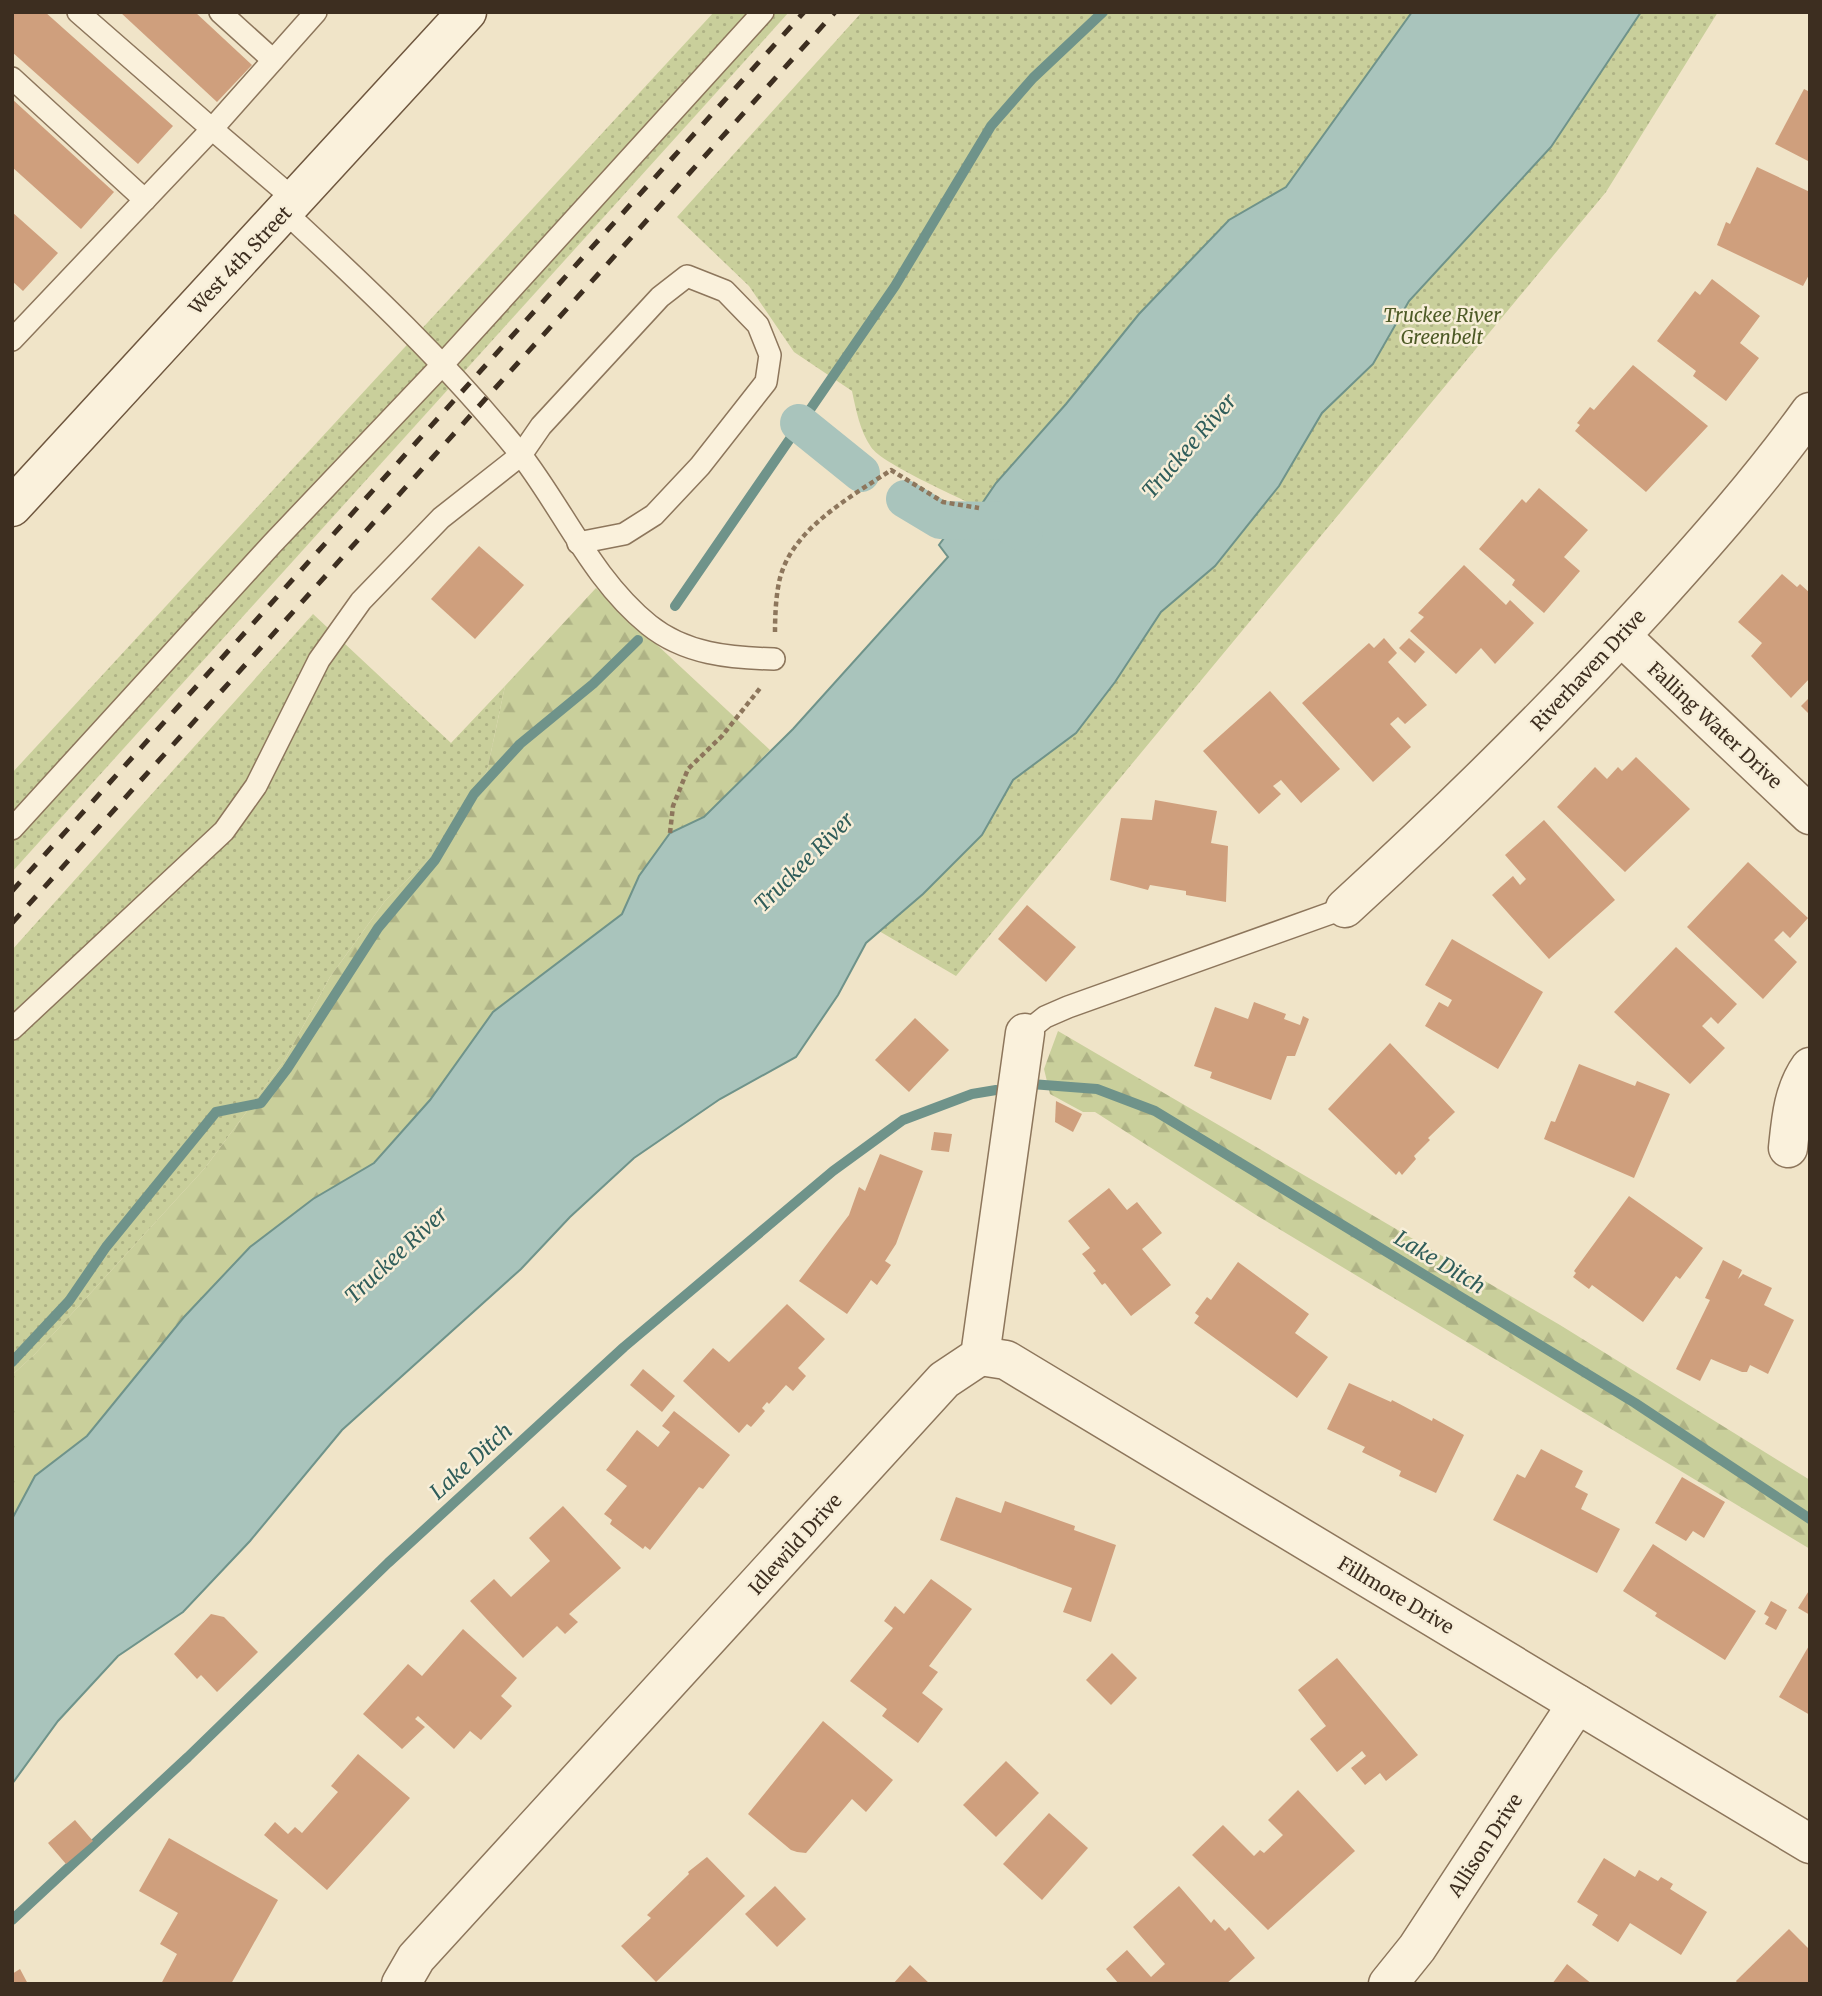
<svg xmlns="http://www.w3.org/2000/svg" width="1822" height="1996" font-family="Merriweather,serif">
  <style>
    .grass { fill: url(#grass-dots) }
    .forest { fill: url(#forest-firs) }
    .water { fill: #a9c4bc; stroke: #6f938a; stroke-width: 2 }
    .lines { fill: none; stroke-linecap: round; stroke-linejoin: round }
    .stream { stroke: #6f938a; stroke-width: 10 }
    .canal { stroke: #a9c4bc; stroke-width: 38 }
    .building { fill: #cf9f7d }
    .service-casing { stroke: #8d765c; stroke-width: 24 }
    .minor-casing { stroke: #8d765c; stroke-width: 41 }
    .secondary-casing { stroke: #6f573f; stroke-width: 41 }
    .path { stroke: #8d765c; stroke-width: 4.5; stroke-dasharray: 5 3.5; stroke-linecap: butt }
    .service { stroke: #faf1dc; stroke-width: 21 }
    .minor { stroke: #faf1dc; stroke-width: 38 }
    .secondary { stroke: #faf1dc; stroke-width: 38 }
    .rail { stroke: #3d2e20; stroke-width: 5; stroke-dasharray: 12 12; stroke-linecap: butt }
    .labels { text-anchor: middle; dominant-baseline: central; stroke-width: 5; stroke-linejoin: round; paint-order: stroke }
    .street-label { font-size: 19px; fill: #3d2e20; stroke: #f7eed8 }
    .park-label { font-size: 19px; font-style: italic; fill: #4d5a26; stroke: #f7eed8 }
    .water-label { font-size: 21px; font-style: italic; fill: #2f5d5a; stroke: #f7eed8 }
  </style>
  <defs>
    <pattern id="grass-dots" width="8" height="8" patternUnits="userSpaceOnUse" patternTransform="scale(1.75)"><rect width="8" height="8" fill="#c9cf9b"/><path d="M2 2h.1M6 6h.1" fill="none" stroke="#aeb285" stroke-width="1.8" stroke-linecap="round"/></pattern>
    <pattern id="forest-firs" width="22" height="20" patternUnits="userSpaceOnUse" patternTransform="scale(1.75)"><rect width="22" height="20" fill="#c9cf9b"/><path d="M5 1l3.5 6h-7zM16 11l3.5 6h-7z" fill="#aeb285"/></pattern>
  </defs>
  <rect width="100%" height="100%" fill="#f0e4c8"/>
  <g class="grass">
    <polygon points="714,12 789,12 12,872 12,773"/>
    <path d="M862 12H1412L1286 187 1229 220 1139 314 1066 404 996 483 979 508C957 496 882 464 871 447 860 431 856 410 852 391L794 352 749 286 677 217Z"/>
    <polygon points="1641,12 1718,12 1606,192 956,976 879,931 923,894 982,835 1013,780 1076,733 1115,682 1161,612 1215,566 1279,486 1322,413 1373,364 1409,301 1551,147"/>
    <polygon points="313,614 451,743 505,686 487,771 436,852 385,901 330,977 284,1061 205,1168 34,1355 12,1375 12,950"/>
  </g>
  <g class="forest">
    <polygon points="596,588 770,750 704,817 670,833 639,876 622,914 493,1012 430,1100 374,1163 313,1199 250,1247 184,1317 87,1436 35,1476 12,1519 12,1375 34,1355 205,1168 284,1061 330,977 385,901 436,852 487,771 505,686"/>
    <polygon points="1058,1031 1560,1325 1810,1480 1810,1549 1256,1215 1095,1112 1083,1112 1050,1094 1044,1069"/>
  </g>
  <polygon class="water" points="1412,12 1641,12 1551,147 1409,301 1373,364 1322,413 1279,486 1215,566 1161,612 1115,682 1076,733 1013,780 982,835 923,894 866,943 838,995 796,1057 720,1099 634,1158 570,1217 521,1269 342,1430 250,1541 183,1612 118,1656 58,1721 12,1784 12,1519 35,1476 87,1436 184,1317 250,1247 313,1199 374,1163 430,1100 493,1012 622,914 639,876 670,833 704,817 793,729 948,557 939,545 952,527 975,525 979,508 996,483 1066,404 1139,314 1229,220 1286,187"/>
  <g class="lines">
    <g class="stream">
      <polyline points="675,606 895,286 991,126 1033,78 1103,12"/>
      <polyline points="1031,1084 1097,1089 1155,1111 1635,1403 1810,1519"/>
      <polyline points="12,1362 69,1301 106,1247 216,1112 261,1103 287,1069 378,928 435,860 474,794 520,744 593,684 638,640"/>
      <polyline points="12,1920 188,1757 388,1563 624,1347 833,1171 903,1120 972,1094 996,1090"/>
    </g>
    <g class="canal">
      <polyline points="799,423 861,473"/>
      <polyline points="905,499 940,520 1001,521 1024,533"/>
    </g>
  </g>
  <g class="building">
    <polygon points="12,12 45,12 173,126 138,164 12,52"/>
    <polygon points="120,12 195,12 252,65 217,102"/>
    <polygon points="1804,89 1810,92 1810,162 1775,144"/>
    <polygon points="12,99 114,192 81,229 12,167"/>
    <polygon points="1757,167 1810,192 1810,273 1803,286 1717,245 1726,222 1730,224"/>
    <polygon points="12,212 58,253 23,291 12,281"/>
    <polygon points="1712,279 1760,316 1740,343 1759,358 1726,401 1693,376 1696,371 1657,341 1695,291 1700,295"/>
    <polygon points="1633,365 1708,426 1646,492 1575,431 1580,425 1577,423 1590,407 1594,410"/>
    <polygon points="1539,488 1588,530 1564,557 1580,571 1544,613 1512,585 1515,580 1479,549 1522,499 1526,503"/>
    <polygon points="479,546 524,585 475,639 431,599"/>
    <polygon points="1464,565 1506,605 1510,600 1534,623 1495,664 1481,648 1456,674 1410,631 1424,617 1418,613"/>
    <polygon points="1782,574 1797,587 1800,584 1810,593 1810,678 1791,698 1751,656 1762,643 1738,622"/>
    <polygon points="1384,638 1397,653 1388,662 1427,705 1405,724 1398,717 1390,724 1411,747 1373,782 1302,703 1369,643 1374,648"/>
    <polygon points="1409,638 1425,652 1415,663 1399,648"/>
    <polygon points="1270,691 1340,769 1301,803 1281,780 1273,786 1281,794 1259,814 1203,751"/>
    <polygon points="1810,697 1810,715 1801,706"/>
    <polygon points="1636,757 1690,809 1625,872 1557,807 1595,767 1607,779 1618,767 1622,771"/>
    <polygon points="1155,800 1217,811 1211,843 1228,846 1226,902 1186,895 1186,891 1150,885 1148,890 1110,880 1121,818 1152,820"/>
    <polygon points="1544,820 1615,900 1549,959 1492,895 1513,876 1520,885 1526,879 1505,855"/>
    <polygon points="1748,862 1808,918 1790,938 1783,931 1774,940 1797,962 1763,999 1687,927"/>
    <polygon points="1027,905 1076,947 1046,982 998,939"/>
    <polygon points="1452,939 1543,992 1498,1069 1425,1026 1439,1002 1448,1007 1452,1000 1425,985"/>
    <polygon points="1676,947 1737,1004 1718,1024 1711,1017 1702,1026 1725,1048 1690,1084 1614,1012"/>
    <polygon points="1254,1002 1286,1014 1284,1019 1300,1025 1303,1016 1309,1019 1295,1056 1287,1056 1271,1100 1210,1078 1212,1072 1194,1066 1215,1007 1248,1019"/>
    <polygon points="915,1018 949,1050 909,1092 875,1060"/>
    <polygon points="1390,1043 1455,1112 1428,1138 1430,1140 1414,1156 1416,1159 1402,1175 1399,1171 1396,1175 1328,1109"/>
    <polygon points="1579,1064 1635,1086 1637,1081 1670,1094 1634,1178 1544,1139 1551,1121 1555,1122"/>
    <polygon points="1056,1101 1082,1114 1073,1132 1055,1122"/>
    <polygon points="934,1132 952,1134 949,1152 931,1150"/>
    <polygon points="880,1154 923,1171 896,1244 885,1261 891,1265 877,1285 871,1280 847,1314 799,1281 849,1215 859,1187 865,1191"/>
    <polygon points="1109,1188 1127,1210 1137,1202 1162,1233 1142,1249 1171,1285 1131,1316 1105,1283 1102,1285 1093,1273 1096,1271 1082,1254 1090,1248 1068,1221"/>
    <polygon points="1629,1196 1703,1248 1680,1279 1676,1276 1643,1322 1592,1285 1589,1289 1573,1277 1576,1273 1574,1271"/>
    <polygon points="1723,1260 1742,1270 1738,1279 1743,1274 1772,1288 1764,1305 1794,1320 1768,1374 1750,1365 1747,1372 1742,1372 1711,1359 1700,1381 1676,1369 1710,1300 1705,1298"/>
    <polygon points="1238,1262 1309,1314 1295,1333 1328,1357 1297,1398 1194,1323 1199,1316 1195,1313 1207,1297 1211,1300"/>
    <polygon points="787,1304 825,1339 798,1368 806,1376 793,1391 786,1385 769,1404 767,1402 762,1408 765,1411 751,1427 747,1424 739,1433 683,1381 713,1348 729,1362"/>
    <polygon points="643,1369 675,1396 662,1412 630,1385"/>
    <polygon points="1349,1383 1391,1402 1392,1400 1432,1421 1433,1418 1464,1435 1436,1493 1399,1476 1401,1471 1362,1452 1365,1447 1327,1429"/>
    <polygon points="674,1411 730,1455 703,1489 699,1487 650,1550 645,1546 643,1549 610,1524 612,1520 604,1514 627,1486 606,1470 637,1430 658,1447 670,1432 662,1426"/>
    <polygon points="1541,1449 1583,1471 1575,1487 1588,1494 1581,1509 1620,1529 1597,1573 1493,1520 1517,1474 1525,1478"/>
    <polygon points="1682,1477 1725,1502 1704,1538 1693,1531 1686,1541 1655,1523"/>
    <polygon points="956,1497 1001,1513 1005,1501 1075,1526 1074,1530 1116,1545 1091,1622 1063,1612 1072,1588 940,1540"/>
    <polygon points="563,1506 621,1568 569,1614 578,1622 565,1634 557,1626 523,1658 470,1601 494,1579 511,1597 550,1561 529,1538"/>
    <polygon points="1653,1544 1756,1611 1725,1660 1655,1616 1657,1613 1623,1591"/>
    <polygon points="931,1579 972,1609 929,1666 938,1672 922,1693 943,1709 918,1743 882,1716 887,1709 850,1681 893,1628 884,1621 895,1606 904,1614"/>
    <polygon points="1810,1589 1810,1615 1798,1608"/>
    <polygon points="1771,1601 1787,1610 1776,1630 1765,1624 1769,1617 1764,1614"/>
    <polygon points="211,1614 224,1617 258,1652 217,1692 201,1675 197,1679 174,1654"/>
    <polygon points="463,1629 517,1678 501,1696 512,1706 481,1740 470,1731 454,1749 418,1716 415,1719 425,1727 402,1749 363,1714 408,1664 422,1676"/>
    <polygon points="1810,1644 1810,1715 1779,1697"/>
    <polygon points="1112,1653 1137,1678 1111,1705 1086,1680"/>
    <polygon points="1337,1658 1418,1755 1386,1781 1380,1773 1365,1785 1351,1768 1366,1756 1362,1751 1337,1772 1310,1739 1326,1726 1298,1690"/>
    <polygon points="823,1721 893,1780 866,1812 852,1799 806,1853 797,1852 791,1850 748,1814"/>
    <polygon points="358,1754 410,1798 327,1890 264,1835 275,1822 288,1834 295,1827 302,1833 338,1792 331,1786"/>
    <polygon points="1006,1761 1039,1793 996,1837 963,1805"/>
    <polygon points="1298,1790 1355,1851 1268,1930 1192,1855 1223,1825 1254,1856 1260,1850 1264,1853 1283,1835 1268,1820"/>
    <polygon points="1049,1813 1088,1848 1042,1900 1003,1864"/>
    <polygon points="75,1820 93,1841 66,1864 48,1843"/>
    <polygon points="169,1838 278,1900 231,1984 161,1984 177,1954 160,1944 178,1913 139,1891"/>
    <polygon points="707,1857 745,1896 656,1982 621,1946 651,1918 647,1915 689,1874 688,1872"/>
    <polygon points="1604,1858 1635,1877 1639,1870 1658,1881 1661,1877 1673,1884 1670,1889 1707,1912 1681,1955 1630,1923 1618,1942 1592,1925 1598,1915 1577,1902"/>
    <polygon points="775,1886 806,1919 777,1947 745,1914"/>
    <polygon points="1179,1886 1211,1923 1214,1919 1225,1931 1229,1927 1255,1958 1226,1984 1119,1984 1106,1969 1127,1950 1151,1977 1165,1964 1133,1927"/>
    <polygon points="1789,1929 1810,1950 1810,1984 1738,1984 1736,1981"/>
    <polygon points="1567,1964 1592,1984 1552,1984"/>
    <polygon points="910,1965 930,1984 893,1984"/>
    <polygon points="20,1969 28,1984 12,1984 12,1974"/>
  </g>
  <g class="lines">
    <g class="service-casing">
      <g id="service">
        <polyline points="220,12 273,60"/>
        <polyline points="12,78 145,200"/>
        <polyline points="295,200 212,129 316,12"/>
        <path d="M284 211C366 287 447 363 518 451 563 508 591 578 649 625 685 654 730 658 774 659"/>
        <polyline points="12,340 212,129 78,12"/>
        <polyline points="12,829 272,544 443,364 763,12"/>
        <polyline points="12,1029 224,831 256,786 319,660 361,601 441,518 521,455 541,426 660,297 687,276 725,291 758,325 770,355 766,382 700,466 654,515 624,534 578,543"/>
        <polyline points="1025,1033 1045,1017 1068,1007 1345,908"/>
      </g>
    </g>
    <g class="minor-casing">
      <g id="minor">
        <polyline points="1621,636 1810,815"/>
        <path d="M1345 908C1451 811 1553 711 1650 604 1706 542 1761 480 1810 412"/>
        <path d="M1788 1148C1791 1119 1793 1091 1810 1067"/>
        <polyline points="980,1356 1006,1360 1810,1844"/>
        <polyline points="401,1984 416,1958 944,1380 980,1356 1025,1033"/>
        <polyline points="1388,1984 1417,1948 1577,1704"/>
      </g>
    </g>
    <g class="secondary-casing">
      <polyline id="secondary" points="12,507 467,12"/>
    </g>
    <g class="path">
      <path d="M775 632C775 615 776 594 780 578 793 528 851 497 891 470L943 502 979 508"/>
      <polyline points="670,833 673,806 688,769 722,736 761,687"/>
    </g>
    <use href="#service" class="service"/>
    <use href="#minor" class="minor"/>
    <use href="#secondary" class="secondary"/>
    <g class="rail">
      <polyline points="12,891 804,12"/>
      <polyline points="12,923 835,12"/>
    </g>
  </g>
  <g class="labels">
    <g class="street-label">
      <text transform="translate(240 260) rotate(-47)">West 4th Street</text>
      <text transform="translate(1588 670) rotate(-47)">Riverhaven Drive</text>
      <text transform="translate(1715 725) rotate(43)">Falling Water Drive</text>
      <text transform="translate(795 1544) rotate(-48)">Idlewild Drive</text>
      <text transform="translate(1396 1595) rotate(31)">Fillmore Drive</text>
      <text transform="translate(1485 1845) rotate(-57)">Allison Drive</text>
    </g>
    <g class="park-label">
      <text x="1442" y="315">Truckee River<tspan x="1442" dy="22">Greenbelt</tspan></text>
    </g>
    <g class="water-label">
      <text transform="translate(1189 446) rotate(-49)">Truckee River</text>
      <text transform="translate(804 862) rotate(-45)">Truckee River</text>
      <text transform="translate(396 1255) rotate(-43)">Truckee River</text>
      <text transform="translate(1440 1262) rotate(31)">Lake Ditch</text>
      <text transform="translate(471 1461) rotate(-42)">Lake Ditch</text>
    </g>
  </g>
  <rect width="1822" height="1996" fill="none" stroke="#3d2e20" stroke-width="28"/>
</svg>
